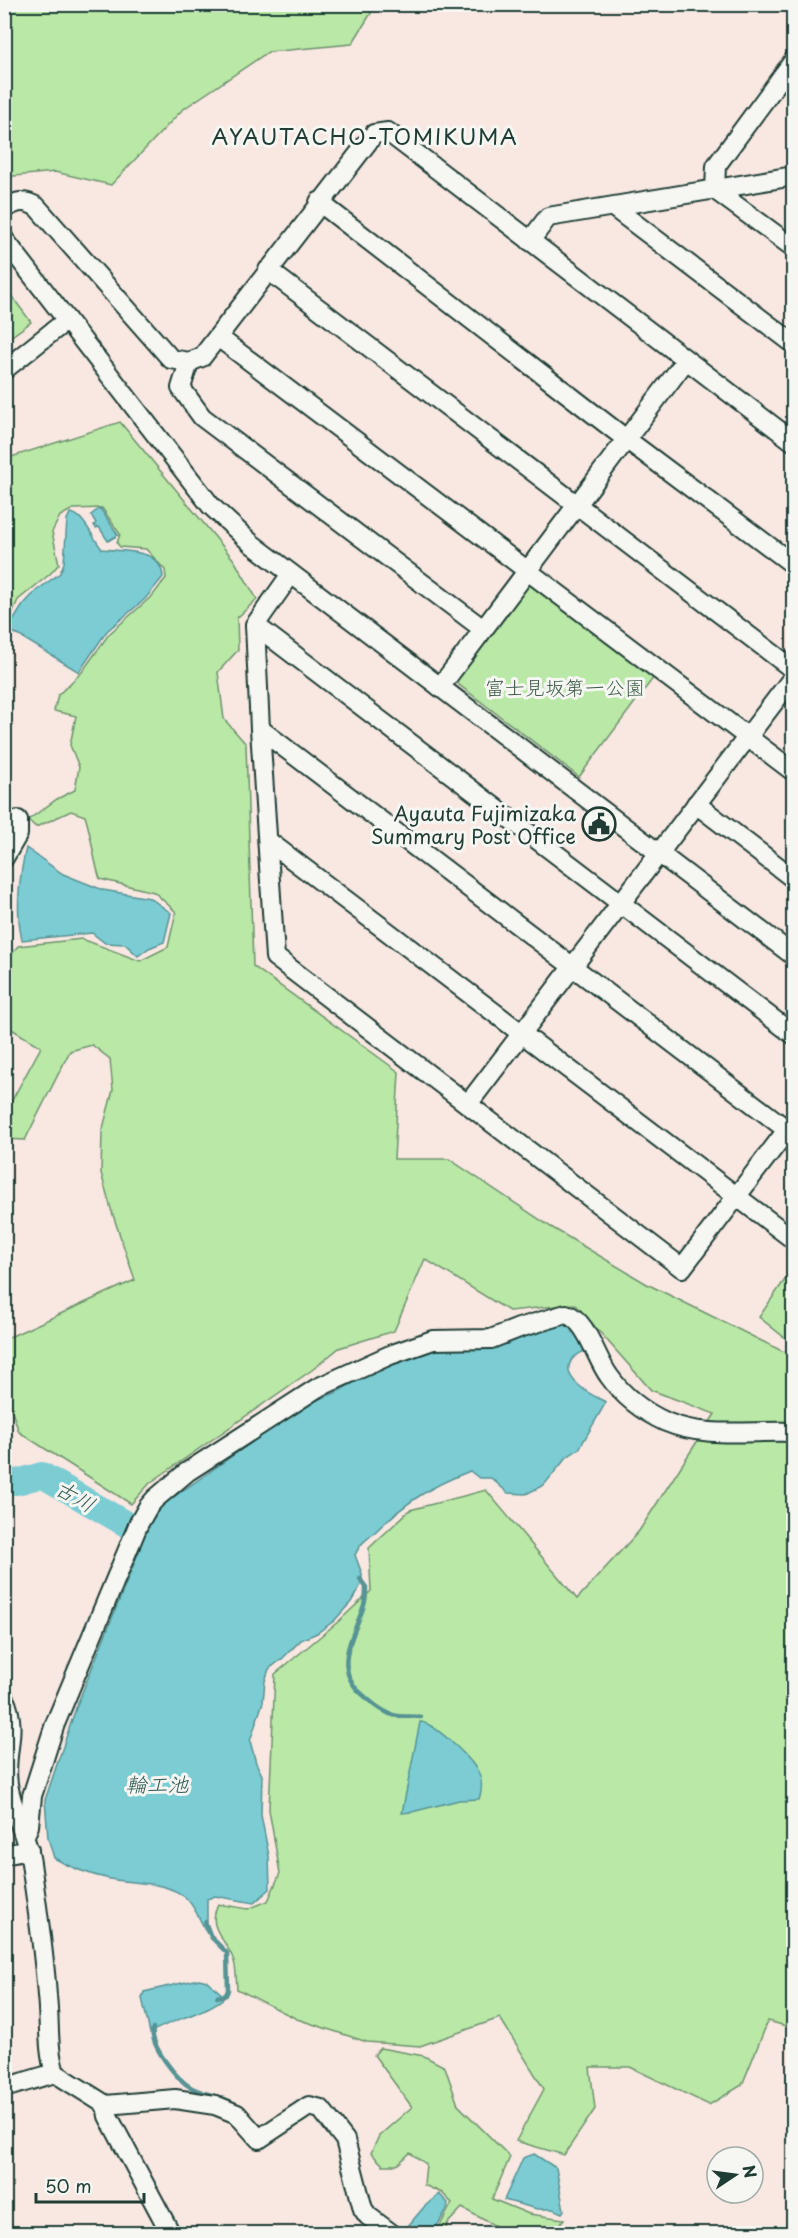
<svg xmlns="http://www.w3.org/2000/svg" width="798" height="2238" font-family="'Playpen Sans','Klee One',sans-serif">
  <style>
    .green { fill: #bae8a6; stroke: #6c926d; stroke-width: 1.5 }
    .water { fill: #7bccd4; stroke: #569394; stroke-width: 1.5 }
    .lines { fill: none; stroke-linecap: round; stroke-linejoin: round }
    .stream { stroke: #569394; stroke-width: 4.5 }
    .river { stroke: #7bccd4; stroke-width: 26 }
    .minor-casing { stroke: #1f3d34; stroke-width: 22 }
    .minor { stroke: #f6f6f2; stroke-width: 18 }
    .labels { text-anchor: middle; dominant-baseline: central; stroke-width: 6; stroke-linejoin: round; paint-order: stroke }
    .park-label { font-size: 20px; fill: #3e5f4b; stroke: #f6f6f2 }
    .poi-label { font-size: 20px; fill: #1f3d34; stroke: #f6f6f2; text-anchor: end }
    .water-label { font-size: 21px; font-style: italic; fill: #315a54; stroke: #f6f6f2 }
    .quarter-label { font-size: 22px; letter-spacing: 1.5px; fill: #1f3d34; stroke: #f6f6f2 }
  </style>
  <rect width="100%" height="100%" fill="#f9e7e2"/>
  <filter id="ink" filterUnits="userSpaceOnUse"><feTurbulence type="fractalNoise" baseFrequency=".0167" numOctaves="2"/><feDisplacementMap in="SourceGraphic" scale="12" xChannelSelector="R" yChannelSelector="G"/><feConvolveMatrix kernelMatrix="1 2 1 2 8 2 1 2 1" color-interpolation-filters="sRGB"/></filter>
  <g filter="url(#ink)">
    <g class="green">
      <polygon points="5,4 376,4 376,5 352,44 268,52 182,110 111,185 55,172 5,177"/>
      <polygon points="5,287 31,322 5,341 4,341"/>
      <path d="M120 422 234 560 257 599 237 618 238 650 218 672 224 719 246 744 253 966 399 1072 394 1159H449L551 1227 647 1284 782 1351 793 1352V2028L768 2021 742 2085 709 2105 630 2067H590L595 2109 564 2155 516 2141 544 2089 500 2018 420 2046 367 2042 297 2019 237 1989C236 1979 237 1965 232 1956 223 1936 207 1928 218 1904L248 1909 268 1901 280 1873 269 1810 275 1674 339 1621 371 1591 369 1548 410 1510 486 1490 577 1599 639 1531 715 1414 651 1390 575 1304 509 1311 425 1259 394 1331 339 1348 312 1370 150 1483 131 1504 19 1432 5 1391V1339L135 1280 111 1209 101 1173 102 1132 113 1090 110 1059 92 1045 70 1051 25 1140 4 1139 5 1113 41 1047 5 1025V963L18 946 82 939 140 961 168 947 176 912 154 892 100 879C93 858 92 837 85 816L71 811 36 827 28 820 57 799 75 790 79 767 70 745 76 716 54 711 58 695 82 672 109 634 153 595 166 578 165 570 146 549 120 547 117 543 120 534 102 508 73 509 60 516 52 532 59 564 50 574 18 600 5 629V459Z"/>
      <polygon points="532,584 654,677 579,777 458,684 456,676 522,586"/>
      <polygon points="793,1268 793,1342 790,1342 759,1317"/>
      <polygon points="380,2048 424,2056 445,2067 458,2105 510,2157 492,2199 529,2214 564,2219 553,2232 501,2229 462,2208 448,2223 444,2233 436,2233 452,2203 442,2193 424,2185 426,2164 410,2153 397,2165 383,2165 371,2153 379,2136 412,2107 374,2055"/>
    </g>
    <g class="water">
      <polygon points="100,508 118,535 108,541 99,527 96,528 94,525 96,523 91,515"/>
      <path d="M70 513C83 513 93 539 102 549 123 552 161 547 163 577L145 599 107 631 79 672 8 629 23 605 36 591 60 573 64 563 67 520Z"/>
      <path d="M26 848 63 874 103 890 150 898 171 913 164 942 149 948 138 956 125 944 105 943 92 933 22 940C15 910 19 878 26 848Z"/>
      <path d="M565 1323 576 1332 586 1350C581 1353 573 1356 571 1361 560 1379 593 1396 606 1402L579 1449 567 1457 544 1485 526 1494 508 1493 491 1478H479L470 1471C431 1486 406 1502 376 1531 365 1542 362 1540 355 1555L362 1574V1583L351 1602 334 1621 317 1633 301 1640 282 1659 269 1669 265 1681 263 1702 250 1741 256 1763 262 1775 261 1815 269 1856 270 1889 254 1903 215 1896 207 1899V1934C202 1924 194 1905 186 1898 167 1881 133 1884 110 1879 91 1875 71 1868 54 1858L48 1838 45 1800 77 1705 142 1544 143 1534 161 1506 306 1404 335 1393 375 1371 431 1345Z"/>
      <path d="M420 1722C433 1722 467 1755 475 1767 482 1776 483 1788 479 1799L459 1800 412 1812 402 1813Z"/>
      <path d="M199 1979 207 1981 225 1997C207 2013 172 2019 150 2033L142 1998 144 1992Z"/>
      <polygon points="534,2154 556,2168 564,2210 562,2213 553,2209 537,2209 504,2200 523,2158"/>
      <polygon points="439,2194 448,2203 447,2209 433,2233 410,2233 408,2226 424,2207"/>
    </g>
    <g class="lines">
      <g class="stream">
        <path d="M360 1579 366 1587C366 1592 366 1600 364 1605 354 1637 331 1667 362 1694 371 1702 385 1715 398 1716 405 1717 413 1716 421 1717"/>
        <polyline points="205,1922 211,1937 227,1953 228,1990 226,1995 217,1997"/>
        <path d="M153 2028C149 2045 177 2080 192 2088 207 2096 227 2096 239 2108"/>
      </g>
      <polyline class="river" points="4,1481 17,1482 42,1475 143,1534"/>
      <g class="minor-casing">
        <g id="minor">
          <polyline points="794,60 716,166 715,190 794,248"/>
          <polyline points="319,202 626,439 794,565"/>
          <polyline points="613,207 794,344"/>
          <path d="M4 209C17 201 24 199 37 207L171 359 189 362 202 357 374 134 388 132 794 442"/>
          <polyline points="4,239 211,506 252,544 794,956"/>
          <polyline points="530,241 548,217 794,176"/>
          <polyline points="268,270 794,670"/>
          <polyline points="218,337 794,772"/>
          <polyline points="189,362 181,388 202,417 483,629"/>
          <polyline points="4,370 67,320"/>
          <polyline points="291,574 255,625 260,729 275,957 682,1268 794,1121"/>
          <polyline points="255,625 794,1035"/>
          <polyline points="440,687 686,360"/>
          <polyline points="260,729 794,1135"/>
          <polyline points="696,804 794,879"/>
          <polyline points="268,841 794,1240"/>
          <polyline points="4,858 18,834 18,820"/>
          <polyline points="468,1104 794,676"/>
          <path d="M4 1698C19 1731 3 1752 8 1784 12 1811 27 1835 31 1863 37 1907 44 1951 47 1996 50 2021 47 2048 55 2073L106 2105 175 2099 215 2105 237 2114 259 2139 309 2106 321 2109 345 2140 363 2209 368 2216 392 2234"/>
          <path d="M25 1835 29 1826 32 1796 55 1724 139 1523 148 1507 155 1499 187 1472 317 1388 390 1355 433 1340 491 1339 519 1328 566 1314C587 1320 596 1359 609 1376 623 1396 644 1412 666 1422 706 1439 752 1430 794 1432"/>
          <polyline points="4,1855 29,1850"/>
          <polyline points="4,2088 55,2073"/>
          <polyline points="106,2105 108,2116 171,2234"/>
        </g>
      </g>
      <use href="#minor" class="minor"/>
    </g>
  </g>
  <defs>
    <g id="civic-ring" transform="scale(1.725)"><circle r="9.5" fill="#f6f6f2" stroke="#1f3d34" stroke-width="1.5"/><path d="M-.6-6.5H3V-4.5H.6V-3L4-1V1h2V6H-6V1h2V-1L-.6-3ZM-1.2 2.5V6h2.4V2.5Z" fill="#1f3d34"/></g>
  </defs>
  <g fill-rule="evenodd">
    <use href="#civic-ring" x="599" y="824"/>
  </g>
  <g class="labels">
    <g class="park-label">
      <text x="565" y="687">富士見坂第一公園</text>
    </g>
    <g class="poi-label">
      <text x="576" y="813">Ayauta Fujimizaka<tspan x="576" dy="23">Summary Post Office</tspan></text>
    </g>
    <g class="water-label">
      <text transform="translate(76 1495) rotate(30)">古川</text>
      <text x="157" y="1783">輪工池</text>
    </g>
    <g class="quarter-label">
      <text x="365" y="135">AYAUTACHO-TOMIKUMA</text>
    </g>
  </g>
  <rect width="798" height="2238" fill="none" stroke="#f6f6f2" stroke-width="24"/>
  <rect x="12" y="12" width="774" height="2214" fill="none" stroke="#1f3d34" stroke-width="2" filter="url(#ink)"/>
  <g transform="translate(735 2175) rotate(77)"><circle r="28" fill="#f6f6f2" stroke="#a0aca6" stroke-width="1.5"/>
  <path d="M0-4.5L10 22L0 15L-10 22Z" fill="#1f3d34"/>
  <text y="-9" font-size="16" font-weight="bold" text-anchor="middle" fill="#1f3d34">N</text>
  </g>
  <path d="M36 2193v9h108v-9" fill="none" stroke="#1f3d34" stroke-width="3"/>
  <text x="45" y="2193" font-size="18" fill="#1f3d34" stroke="#f6f6f2" stroke-width="4.5" paint-order="stroke">50 m</text>
</svg>
